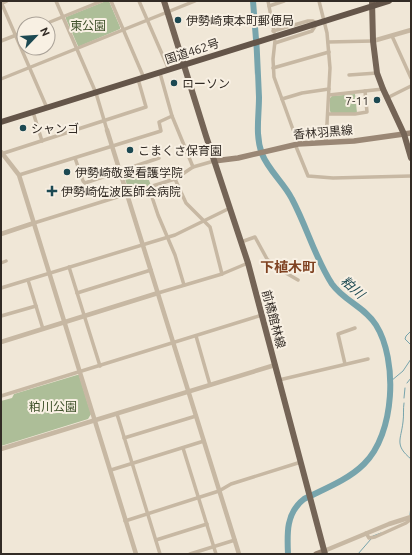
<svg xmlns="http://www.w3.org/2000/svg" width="412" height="555" font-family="Ubuntu,'Noto Sans JP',sans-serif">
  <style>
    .green { fill: #adbe98 }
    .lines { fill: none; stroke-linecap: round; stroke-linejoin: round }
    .stream { stroke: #77a4ac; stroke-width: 1 }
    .river { stroke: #77a4ac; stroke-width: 6 }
    .minor { stroke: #c7b8a3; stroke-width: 3.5 }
    .tertiary { stroke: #c7b8a3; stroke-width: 4.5 }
    .secondary { stroke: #9a8775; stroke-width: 5.5 }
    .primary { stroke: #746456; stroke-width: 6 }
    .trunk { stroke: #645549; stroke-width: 6 }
    .poi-dot { fill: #1c4952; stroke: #f8f0e3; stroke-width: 1.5 }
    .labels { text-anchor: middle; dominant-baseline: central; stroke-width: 4; stroke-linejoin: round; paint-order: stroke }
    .poi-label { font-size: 12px; fill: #322b25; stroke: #f8f0e3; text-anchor: start }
    .park-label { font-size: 12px; fill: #3e502a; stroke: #f8f0e3 }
    .street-label { font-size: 12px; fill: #322b25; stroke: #f8f0e3 }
    .water-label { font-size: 13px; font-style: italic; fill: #1c4952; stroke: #f8f0e3 }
    .quarter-label { font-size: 14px; font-weight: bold; fill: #7f4221; stroke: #f8f0e3 }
  </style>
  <rect width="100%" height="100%" fill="#f0e7d7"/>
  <g class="green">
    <polygon points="106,1 109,1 120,27 120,29 80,46 78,46 66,19 66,17"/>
    <polygon points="355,94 357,113 331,113 330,111 330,98 332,96"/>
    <polygon points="144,165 151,186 129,192 123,172"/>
    <polygon points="77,375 79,375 91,414 88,419 1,446 1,401 12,398 14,394"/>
  </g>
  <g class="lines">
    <g class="stream">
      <polyline points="410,344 405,339 406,336 411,331"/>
      <polyline points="391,381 403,371 411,359"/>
      <polyline points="407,383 411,378"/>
      <polyline points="404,398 405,388"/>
      <path d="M404 403C403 409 404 415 403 422 401 440 394 445 411 459"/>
      <polyline points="410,515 411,506"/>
      <polyline points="373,536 381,533"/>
      <polyline points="358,554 371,539"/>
    </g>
    <path class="river" d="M253 1C256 33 258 65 259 97 259 117 255 135 262 154 269 171 284 183 292 199 307 227 315 258 332 284 344 301 365 307 376 325 398 360 395 434 364 464 348 480 324 489 304 499 286 513 287 533 288 554"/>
    <g class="minor">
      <polyline points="56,1 96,93 107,130"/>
      <polyline points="111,1 144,78"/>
      <polyline points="139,1 169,70"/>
      <polyline points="268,1 274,32"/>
      <polyline points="319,1 327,33 330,68 326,142"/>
      <polyline points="1,2 47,108"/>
      <polyline points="269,6 284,1"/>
      <polyline points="45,24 102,1"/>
      <polyline points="273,31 308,21 313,21 317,23 312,31 275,43"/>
      <polyline points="392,36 411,78"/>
      <polyline points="1,41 24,32"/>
      <polyline points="275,41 273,59 274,77 295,135 298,144"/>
      <polyline points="328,42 373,41"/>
      <polyline points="273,68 329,52"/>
      <polyline points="160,73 172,116 193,167"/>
      <polyline points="349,75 377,73"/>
      <polyline points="1,79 195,1"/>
      <polyline points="329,95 383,89"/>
      <polyline points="387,98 411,86"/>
      <polyline points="282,99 302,93 329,89"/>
      <polyline points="33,112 42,141"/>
      <polyline points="328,114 355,114 367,112 365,91"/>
      <polyline points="295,144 308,176 333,178 411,176"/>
      <polyline points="1,154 146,107 138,79"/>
      <polyline points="75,158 83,181 85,183 159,158"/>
      <polyline points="19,175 161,131 159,122 172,116"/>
      <polyline points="175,179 186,203 210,227 222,274"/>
      <polyline points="149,188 158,215 175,255 184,285"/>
      <polyline points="34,223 175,179 193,167 214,161"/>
      <polyline points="241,242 255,237 267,259 279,269 298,280"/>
      <polyline points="1,263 6,261"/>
      <polyline points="69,267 100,366"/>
      <polyline points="28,280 43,329"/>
      <polyline points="1,288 175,235 230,208"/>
      <polyline points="77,293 151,270"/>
      <polyline points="158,293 222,274 248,263"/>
      <polyline points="1,316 36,306"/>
      <polyline points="196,336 210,385"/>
      <polyline points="345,364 338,334 355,328"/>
      <polyline points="279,380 368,359"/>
      <polyline points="1,396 262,315"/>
      <polyline points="117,414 160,554"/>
      <polyline points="124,438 196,416"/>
      <polyline points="183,448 216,554"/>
      <polyline points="111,470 204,441"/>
      <polyline points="125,521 219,491 231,484 301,462"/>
      <polyline points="366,533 369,538 375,537 406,523 411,519"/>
      <polyline points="156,540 207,524"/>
      <polyline points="190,554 235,540"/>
    </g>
    <g class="tertiary">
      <polyline points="1,3 6,1"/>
      <polyline points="373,41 411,30"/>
      <polyline points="107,130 239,554"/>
      <polyline points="1,152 19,175 136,554"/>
      <polyline points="1,234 34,223"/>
      <polyline points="1,342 158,293"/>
      <polyline points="1,449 275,365"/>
      <polyline points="324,551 389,524 411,517"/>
    </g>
    <g class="secondary">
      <polyline points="214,161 238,158 298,144 354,141 411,133"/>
      <polyline points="316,554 324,551"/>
    </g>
    <g class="primary">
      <polyline points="164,1 206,136 248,263 325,554"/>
      <polyline points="372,1 373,41 377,73 383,89 404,134 411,158"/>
    </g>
    <polyline class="trunk" points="1,122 389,1"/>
  </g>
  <g class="poi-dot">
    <circle cx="178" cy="20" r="4"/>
    <circle cx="174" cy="83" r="4"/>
    <circle cx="377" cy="100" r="4"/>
    <circle cx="23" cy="128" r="4"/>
    <circle cx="130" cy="150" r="4"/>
    <circle cx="67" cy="172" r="4"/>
    <path d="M50 185h4v4h4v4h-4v4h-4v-4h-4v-4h4z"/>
  </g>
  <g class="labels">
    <g class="poi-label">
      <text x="186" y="20">伊勢崎東本町郵便局</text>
      <text x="182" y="83">ローソン</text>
      <text x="369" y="100" text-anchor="end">7-11</text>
      <text x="31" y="128">シャンゴ</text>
      <text x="138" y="150">こまくさ保育園</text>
      <text x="75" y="172">伊勢崎敬愛看護学院</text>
      <text x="61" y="191">伊勢崎佐波医師会病院</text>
    </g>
    <g class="park-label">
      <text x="88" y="25">東公園</text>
      <text x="53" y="406">粕川公園</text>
    </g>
    <g class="street-label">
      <text transform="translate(192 51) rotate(-18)">国道462号</text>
      <text transform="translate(323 132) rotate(-5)">香林羽黒線</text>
      <text transform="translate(274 319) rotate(75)">前橋館林線</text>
    </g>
    <g class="water-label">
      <text transform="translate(353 287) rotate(42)">粕川</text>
    </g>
    <g class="quarter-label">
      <text x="288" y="267">下植木町</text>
    </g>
  </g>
  <rect width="412" height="555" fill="none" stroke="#322b25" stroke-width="4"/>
  <g transform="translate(36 36) rotate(65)"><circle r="19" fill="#f8f0e3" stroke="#a9a197"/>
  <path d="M0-3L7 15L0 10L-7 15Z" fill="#1c4952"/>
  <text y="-6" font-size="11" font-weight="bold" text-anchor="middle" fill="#322b25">N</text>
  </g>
</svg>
